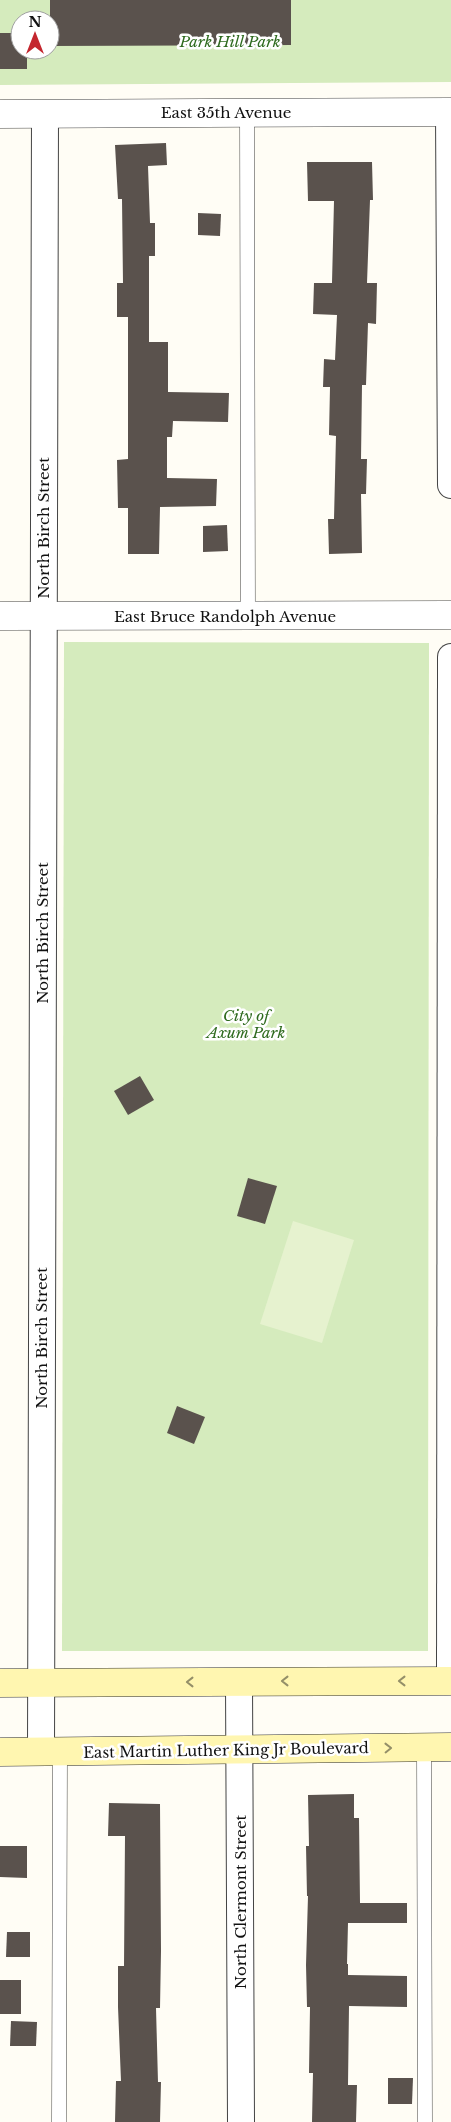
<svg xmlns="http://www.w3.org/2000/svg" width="451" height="2122" font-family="'Libre Baskerville',serif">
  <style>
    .green { fill: #d5ebbd; fill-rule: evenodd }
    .pitch { fill: #e6f2cf }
    .building { fill: #5a524d }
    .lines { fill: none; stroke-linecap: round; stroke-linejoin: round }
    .service-casing { stroke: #444; stroke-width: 15 }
    .minor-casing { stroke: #444; stroke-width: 28 }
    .tertiary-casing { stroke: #444; stroke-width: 29 }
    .secondary-casing { stroke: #333; stroke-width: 29 }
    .service { stroke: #fff; stroke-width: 14 }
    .minor { stroke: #fff; stroke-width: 26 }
    .tertiary { stroke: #fff; stroke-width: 28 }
    .secondary { stroke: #fff6b0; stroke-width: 28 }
    .oneway { stroke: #948f68 }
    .labels { text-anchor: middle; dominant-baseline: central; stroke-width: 5; stroke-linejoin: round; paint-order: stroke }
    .park-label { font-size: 15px; font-style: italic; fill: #2f6b1f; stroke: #fff }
    .street-label { font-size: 15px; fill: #111; stroke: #fff }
  </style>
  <rect width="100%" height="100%" fill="#fffdf5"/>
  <g class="green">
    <path d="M0 0H451V82L0 85ZM20 20H50V50H20Z"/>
    <polygon points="64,642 429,643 428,1651 62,1651"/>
  </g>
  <polygon class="pitch" points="293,1221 354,1240 322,1343 260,1324"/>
  <g class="building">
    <polygon points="50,0 291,0 291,45 50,46"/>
    <polygon points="0,33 20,33 20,50 27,50 27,69 0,69"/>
    <polygon points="166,143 167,165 148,166 150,223 155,223 155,256 149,256 149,342 168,342 168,392 229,393 228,422 173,421 172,437 167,437 167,478 217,479 216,506 160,507 159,554 128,554 128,508 118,508 117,460 128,459 128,317 117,317 117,283 123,283 122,199 118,199 115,145"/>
    <polygon points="307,162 372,162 373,200 370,200 367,283 377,283 376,324 368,323 366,385 362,385 361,459 367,459 366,494 361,494 362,553 329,554 328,519 334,519 336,436 329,435 330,387 323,387 324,359 335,360 337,315 313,314 314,283 332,283 334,201 308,201"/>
    <polygon points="198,213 221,214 220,236 198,235"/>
    <polygon points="227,525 228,551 203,552 203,526"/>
    <polygon points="140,1076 154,1100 128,1115 114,1091"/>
    <polygon points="248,1178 277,1186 265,1224 237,1216"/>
    <polygon points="177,1406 205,1417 194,1444 167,1433"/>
    <polygon points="354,1794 354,1818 359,1818 360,1903 407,1903 407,1923 348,1923 347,1964 348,1964 348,1975 407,1976 407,2007 349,2006 348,2085 357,2085 356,2122 312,2122 313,2073 309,2073 310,2007 307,2007 306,1965 308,1896 307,1896 306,1846 309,1846 308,1795"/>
    <polygon points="109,1803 160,1804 161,1951 160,2008 156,2008 158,2082 161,2082 160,2122 115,2122 116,2081 121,2081 118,2007 118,1966 124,1966 125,1836 108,1836"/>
    <polygon points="0,1846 27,1846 27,1878 0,1877"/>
    <polygon points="7,1932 30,1932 30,1957 6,1957"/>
    <rect x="0" y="1980" width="21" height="34"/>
    <polygon points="11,2021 37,2022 36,2046 10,2046"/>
    <polygon points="388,2078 413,2078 412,2104 388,2104"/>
  </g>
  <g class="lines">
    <g class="service-casing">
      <g id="service">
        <polyline points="247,112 248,616"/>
        <polyline points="424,1747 425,2122"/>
        <polyline points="59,2122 60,1752"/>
      </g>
    </g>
    <g class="minor-casing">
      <g id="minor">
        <polyline points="449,112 451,485"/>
        <polyline points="450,1681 451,657"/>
        <polyline points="239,1682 241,2122"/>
        <polyline points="41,1752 45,114"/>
      </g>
    </g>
    <g class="tertiary-casing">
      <g id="tertiary">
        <polyline points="0,114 451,112"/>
        <polyline points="0,616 451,615"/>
      </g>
    </g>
    <g class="secondary-casing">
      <g id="secondary">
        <polyline points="0,1683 451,1681"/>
        <polyline points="0,1752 451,1747"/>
      </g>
    </g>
    <use href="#service" class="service"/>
    <use href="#minor" class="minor"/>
    <use href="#tertiary" class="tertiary"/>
    <use href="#secondary" class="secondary"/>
  </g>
  <defs><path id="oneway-chevron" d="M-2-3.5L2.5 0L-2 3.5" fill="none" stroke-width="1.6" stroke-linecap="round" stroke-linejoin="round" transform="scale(1.25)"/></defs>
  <g class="oneway">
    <use href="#oneway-chevron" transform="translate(285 1681) rotate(180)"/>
    <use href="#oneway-chevron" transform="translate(402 1681) rotate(180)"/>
    <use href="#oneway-chevron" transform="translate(190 1682) rotate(180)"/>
    <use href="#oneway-chevron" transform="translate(388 1748) rotate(-1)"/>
  </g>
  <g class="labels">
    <g class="park-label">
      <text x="230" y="41">Park Hill Park</text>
      <text x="246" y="1015">City of<tspan x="246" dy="17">Axum Park</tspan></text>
    </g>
    <g class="street-label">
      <text x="226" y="112">East 35th Avenue</text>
      <text transform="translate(43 528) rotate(-90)">North Birch Street</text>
      <text x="225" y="616">East Bruce Randolph Avenue</text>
      <text transform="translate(42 933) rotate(-90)">North Birch Street</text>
      <text transform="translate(41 1338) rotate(-90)">North Birch Street</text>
      <text transform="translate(226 1750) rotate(-1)">East Martin Luther King Jr Boulevard</text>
      <text transform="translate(240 1902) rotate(-90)">North Clermont Street</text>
    </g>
  </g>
  <g transform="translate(35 35)"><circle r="24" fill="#ffffff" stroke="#a0a0a0"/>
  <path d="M0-4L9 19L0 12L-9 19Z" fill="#c4262e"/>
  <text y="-8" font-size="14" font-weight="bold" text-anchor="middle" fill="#111111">N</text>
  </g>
</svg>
